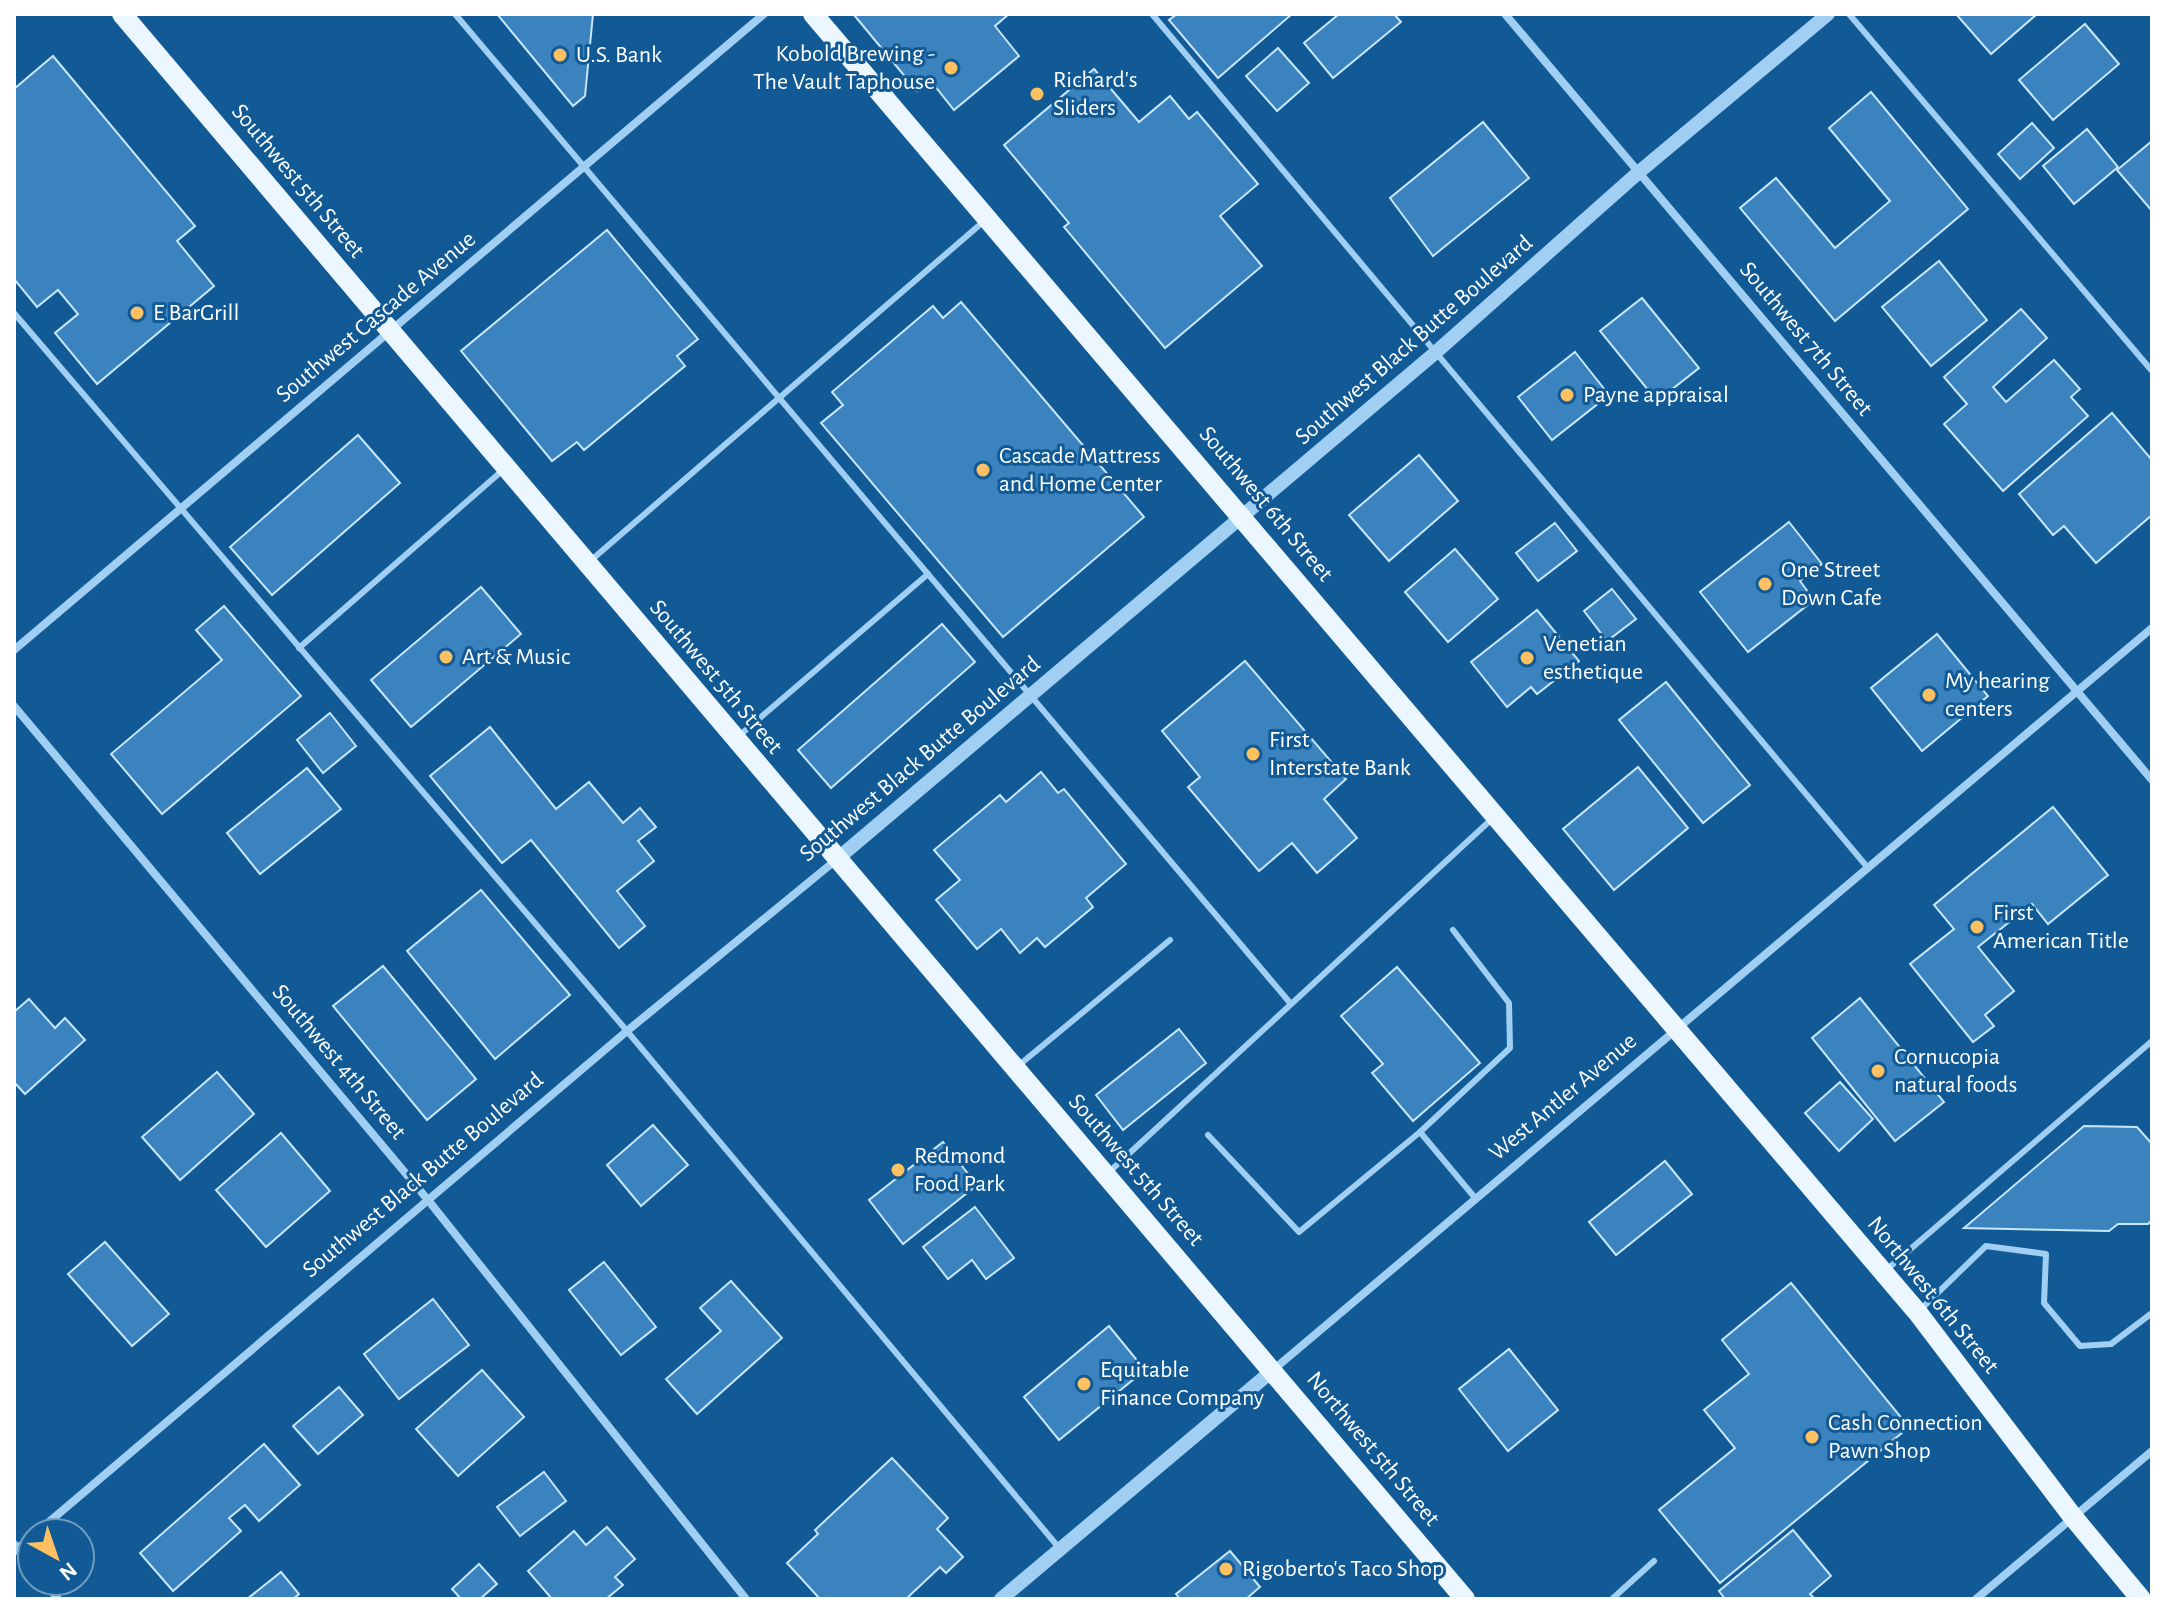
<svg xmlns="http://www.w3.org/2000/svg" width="2166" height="1613" font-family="'Alegreya Sans',sans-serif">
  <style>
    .building { fill: #3a83be; stroke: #c8e6fd; stroke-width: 2 }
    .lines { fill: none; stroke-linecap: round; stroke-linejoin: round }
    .service { stroke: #a0cff3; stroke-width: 6 }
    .minor { stroke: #a0cff3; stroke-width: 8 }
    .tertiary { stroke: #a0cff3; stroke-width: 14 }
    .primary { stroke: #ecf6ff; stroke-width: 20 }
    .poi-dot { fill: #ffc062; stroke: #115a95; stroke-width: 3 }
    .labels { text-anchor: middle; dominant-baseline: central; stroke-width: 6; stroke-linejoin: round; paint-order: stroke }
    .poi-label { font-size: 24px; fill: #fff; stroke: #115a95; text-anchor: start }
    .street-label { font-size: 24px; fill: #fff; stroke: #115a95 }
  </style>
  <rect width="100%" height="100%" fill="#115a95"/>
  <g class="building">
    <polygon points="497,14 593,14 585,96 573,106"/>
    <polygon points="1009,14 995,26 1019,56 954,110 930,80 917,91 854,15"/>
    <polygon points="1177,14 1292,14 1218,78 1169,20"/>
    <polygon points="1339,14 1394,14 1401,22 1333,78 1304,43"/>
    <polygon points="1956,14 2037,14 1991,54"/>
    <polygon points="2085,24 2119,64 2053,120 2019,80"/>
    <polygon points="1278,48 1309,83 1277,111 1246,76"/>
    <polygon points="53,56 195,226 177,241 214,286 97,384 55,333 78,314 58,290 37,307 14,279 14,89"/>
    <polygon points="1094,69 1139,122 1170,96 1189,119 1197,112 1258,184 1220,216 1262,266 1165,348 1064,227 1069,223 1004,145"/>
    <polygon points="1871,92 1968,209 1835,321 1740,208 1776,178 1835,248 1890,201 1829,128"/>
    <polygon points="1483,122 1529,178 1433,256 1390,198"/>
    <polygon points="2032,123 2054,148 2020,179 1998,154"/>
    <polygon points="2087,129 2118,167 2074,204 2043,166"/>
    <polygon points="2152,141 2152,211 2117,170"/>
    <polygon points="607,230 698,339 677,356 685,366 584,450 577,442 552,461 461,351"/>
    <polygon points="1939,261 1987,320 1931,366 1882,307"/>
    <polygon points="1642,298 1699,368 1657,401 1600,331"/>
    <polygon points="961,302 1144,517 1003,637 821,423 843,405 832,392 933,306 943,318"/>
    <polygon points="2021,309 2047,338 1993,387 2006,402 2054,360 2080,389 2071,397 2088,416 2003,491 1944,424 1967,404 1944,377"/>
    <polygon points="1575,352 1609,395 1552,440 1518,397"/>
    <polygon points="2112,413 2152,460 2152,515 2096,563 2064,526 2053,535 2019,494"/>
    <polygon points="358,435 400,483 272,595 230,547"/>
    <polygon points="1419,455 1458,501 1389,561 1349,515"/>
    <polygon points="1789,522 1822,564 1800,581 1814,600 1748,652 1700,592"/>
    <polygon points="1555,523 1577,551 1538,581 1516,553"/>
    <polygon points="1455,549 1498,599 1448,642 1405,592"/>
    <polygon points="481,587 521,634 411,727 371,680"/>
    <polygon points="1612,589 1636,619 1607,641 1584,611"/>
    <polygon points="224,606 301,696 162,814 111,754 222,660 196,630"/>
    <polygon points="1537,610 1579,661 1537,694 1531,687 1507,707 1471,662"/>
    <polygon points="942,624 975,662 831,788 798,750"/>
    <polygon points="1937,634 1988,696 1922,751 1871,688"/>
    <polygon points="1245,661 1346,779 1324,799 1357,838 1317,873 1292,843 1259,871 1188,787 1200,777 1162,731"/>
    <polygon points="1666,682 1750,785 1703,823 1619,720"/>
    <polygon points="330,713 356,746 323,773 297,740"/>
    <polygon points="490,727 556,809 589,782 623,823 640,808 656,827 638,841 654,861 617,891 645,926 619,948 531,840 502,863 430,776"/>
    <polygon points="1638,767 1688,828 1614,890 1563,829"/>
    <polygon points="307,768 341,809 260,874 227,833"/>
    <polygon points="1041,772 1058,793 1064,789 1126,864 1086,898 1093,907 1045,947 1037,938 1020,953 1001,929 977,949 936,900 960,880 934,850 1000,795 1006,802"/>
    <polygon points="2053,807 2108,875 2048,924 2032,904 1978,947 2014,991 1985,1015 1994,1026 1973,1042 1910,964 1954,929 1934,905"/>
    <polygon points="481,890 570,995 495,1059 407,951"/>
    <polygon points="383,966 476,1079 427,1120 333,1006"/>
    <polygon points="1397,967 1480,1063 1413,1121 1372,1073 1383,1064 1341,1016"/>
    <polygon points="1860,998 1944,1102 1895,1141 1812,1038"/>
    <polygon points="29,999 55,1028 65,1018 85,1040 25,1094 14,1082 14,1012"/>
    <polygon points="1179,1029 1206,1063 1123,1130 1096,1095"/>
    <polygon points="217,1072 254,1114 180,1180 142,1137"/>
    <polygon points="1840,1082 1873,1119 1839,1151 1805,1113"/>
    <polygon points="653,1125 688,1165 641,1206 607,1165"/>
    <polygon points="2084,1126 2137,1127 2152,1144 2152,1220 2148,1224 2118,1224 2109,1231 1964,1228"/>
    <polygon points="281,1133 330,1191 266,1247 216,1190"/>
    <polygon points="943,1142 977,1185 903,1244 869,1200"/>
    <polygon points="1665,1161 1692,1194 1616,1255 1589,1222"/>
    <polygon points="975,1207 1014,1258 986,1279 972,1260 948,1279 923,1247"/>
    <polygon points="105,1242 169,1314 132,1346 68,1274"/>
    <polygon points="604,1262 656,1327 621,1355 569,1290"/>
    <polygon points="731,1281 782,1338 697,1414 666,1379 721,1331 700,1308"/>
    <polygon points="1791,1283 1909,1427 1720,1583 1659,1510 1735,1448 1704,1410 1749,1374 1722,1340"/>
    <polygon points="433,1299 469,1345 399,1399 364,1354"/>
    <polygon points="1109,1326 1145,1370 1059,1440 1024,1397"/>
    <polygon points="1509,1349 1558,1410 1508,1451 1459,1389"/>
    <polygon points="482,1370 524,1417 458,1476 416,1429"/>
    <polygon points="339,1387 363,1415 318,1454 293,1426"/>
    <polygon points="264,1444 300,1485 259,1521 245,1505 229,1518 241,1531 173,1591 140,1553"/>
    <polygon points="892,1458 948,1518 937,1529 963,1557 946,1573 940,1567 906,1599 820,1599 787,1563 818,1534 815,1530"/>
    <polygon points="544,1472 566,1501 520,1536 497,1507"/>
    <polygon points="607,1527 635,1559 615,1577 623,1585 606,1599 552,1599 528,1571 574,1531 586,1545"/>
    <polygon points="1793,1530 1831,1576 1810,1594 1815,1599 1725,1599 1719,1591"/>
    <polygon points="1230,1551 1260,1587 1246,1599 1180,1599 1176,1594"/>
    <polygon points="479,1564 497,1584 480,1599 461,1599 452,1589"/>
    <polygon points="281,1572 299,1594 293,1599 247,1599"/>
  </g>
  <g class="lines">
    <g class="service">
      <polyline points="455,14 1291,1004"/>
      <polyline points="1152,14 1868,868"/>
      <polyline points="1849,14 2152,371"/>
      <polyline points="14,313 627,1031 1060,1549"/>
      <polyline points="589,562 983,222"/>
      <polyline points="299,648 503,470"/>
      <polyline points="740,735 928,574"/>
      <polyline points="1018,1066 1170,940"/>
      <polyline points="1420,1132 1510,1048 1509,1003 1453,930"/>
      <polyline points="1208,1135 1299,1232 1420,1132 1476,1199"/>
      <polyline points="1108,1173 1494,817"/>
      <polyline points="1885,1271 2152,1041"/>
      <polyline points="1920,1310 1986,1246 2046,1254 2044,1303 2080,1346 2111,1344 2152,1313"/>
      <polyline points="1612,1599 1654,1561"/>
    </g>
    <g class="minor">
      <polyline points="1505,14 2152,780"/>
      <polyline points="14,650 764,14"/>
      <polyline points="14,706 428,1200 746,1599"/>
      <polyline points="1273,1370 2152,628"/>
      <polyline points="36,1533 627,1031 836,860"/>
      <polyline points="14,1544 32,1566"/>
      <polyline points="15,1551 32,1536"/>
      <polyline points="44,1581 58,1599"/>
      <polyline points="1976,1599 2152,1451"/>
    </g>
    <g class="tertiary">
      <polyline points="836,860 1435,353 1639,172 1828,14"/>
      <polyline points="1001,1599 1273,1370"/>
    </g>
    <g class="primary">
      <polyline points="122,14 1465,1599"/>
      <polyline points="813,14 1918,1313 2073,1517 2141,1599"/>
    </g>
  </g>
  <g class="poi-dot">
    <circle cx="560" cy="55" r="8"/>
    <circle cx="951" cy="68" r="8"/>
    <circle cx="1037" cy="94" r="8"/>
    <circle cx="137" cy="313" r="8"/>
    <circle cx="1567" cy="395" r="8"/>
    <circle cx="983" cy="470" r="8"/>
    <circle cx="1765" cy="584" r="8"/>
    <circle cx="446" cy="657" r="8"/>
    <circle cx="1527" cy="658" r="8"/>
    <circle cx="1929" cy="695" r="8"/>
    <circle cx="1253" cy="754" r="8"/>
    <circle cx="1977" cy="927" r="8"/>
    <circle cx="1878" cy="1071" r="8"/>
    <circle cx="898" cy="1170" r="8"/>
    <circle cx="1084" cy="1384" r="8"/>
    <circle cx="1812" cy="1437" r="8"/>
    <circle cx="1226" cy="1569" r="8"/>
  </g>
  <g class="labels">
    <g class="poi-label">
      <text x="935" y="54" text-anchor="end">Kobold Brewing -<tspan x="935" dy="28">The Vault Taphouse</tspan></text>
      <text x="576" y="55">U.S. Bank</text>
      <text x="1053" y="80">Richard's<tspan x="1053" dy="28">Sliders</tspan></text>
      <text x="153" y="313">E BarGrill</text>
      <text x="1583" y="395">Payne appraisal</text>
      <text x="999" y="456">Cascade Mattress<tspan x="999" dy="28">and Home Center</tspan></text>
      <text x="1781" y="570">One Street<tspan x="1781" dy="28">Down Cafe</tspan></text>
      <text x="1543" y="644">Venetian<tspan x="1543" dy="28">esthetique</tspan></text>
      <text x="462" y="657">Art &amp; Music</text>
      <text x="1945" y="681">My hearing<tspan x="1945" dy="28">centers</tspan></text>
      <text x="1269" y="740">First<tspan x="1269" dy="28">Interstate Bank</tspan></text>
      <text x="1993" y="913">First<tspan x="1993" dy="28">American Title</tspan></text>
      <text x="1894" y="1057">Cornucopia<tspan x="1894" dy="28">natural foods</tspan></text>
      <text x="914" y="1156">Redmond<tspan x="914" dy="28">Food Park</tspan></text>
      <text x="1100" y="1370">Equitable<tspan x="1100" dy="28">Finance Company</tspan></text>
      <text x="1828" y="1423">Cash Connection<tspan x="1828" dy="28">Pawn Shop</tspan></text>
      <text x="1242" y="1569">Rigoberto's Taco Shop</text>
    </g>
    <g class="street-label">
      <text transform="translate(298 181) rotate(50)">Southwest 5th Street</text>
      <text transform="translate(376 317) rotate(-40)">Southwest Cascade Avenue</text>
      <text transform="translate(1806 339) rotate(50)">Southwest 7th Street</text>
      <text transform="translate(1414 340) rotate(-41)">Southwest Black Butte Boulevard</text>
      <text transform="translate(1266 504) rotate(50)">Southwest 6th Street</text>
      <text transform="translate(716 677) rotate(50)">Southwest 5th Street</text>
      <text transform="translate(920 759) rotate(-40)">Southwest Black Butte Boulevard</text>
      <text transform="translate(339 1062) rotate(50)">Southwest 4th Street</text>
      <text transform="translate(1563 1097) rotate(-40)">West Antler Avenue</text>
      <text transform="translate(1136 1170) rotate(49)">Southwest 5th Street</text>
      <text transform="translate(423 1175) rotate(-40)">Southwest Black Butte Boulevard</text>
      <text transform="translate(1933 1295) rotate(51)">Northwest 6th Street</text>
      <text transform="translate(1373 1449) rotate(50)">Northwest 5th Street</text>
    </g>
  </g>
  <rect width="2166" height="1613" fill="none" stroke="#ffffff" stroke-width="32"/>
  <g transform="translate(56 1557) rotate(140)"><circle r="38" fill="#115a95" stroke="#709cbf" stroke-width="2"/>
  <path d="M0-6L14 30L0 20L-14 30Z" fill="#ffc062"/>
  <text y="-12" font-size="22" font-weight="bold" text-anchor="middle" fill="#ffffff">N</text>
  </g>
</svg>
